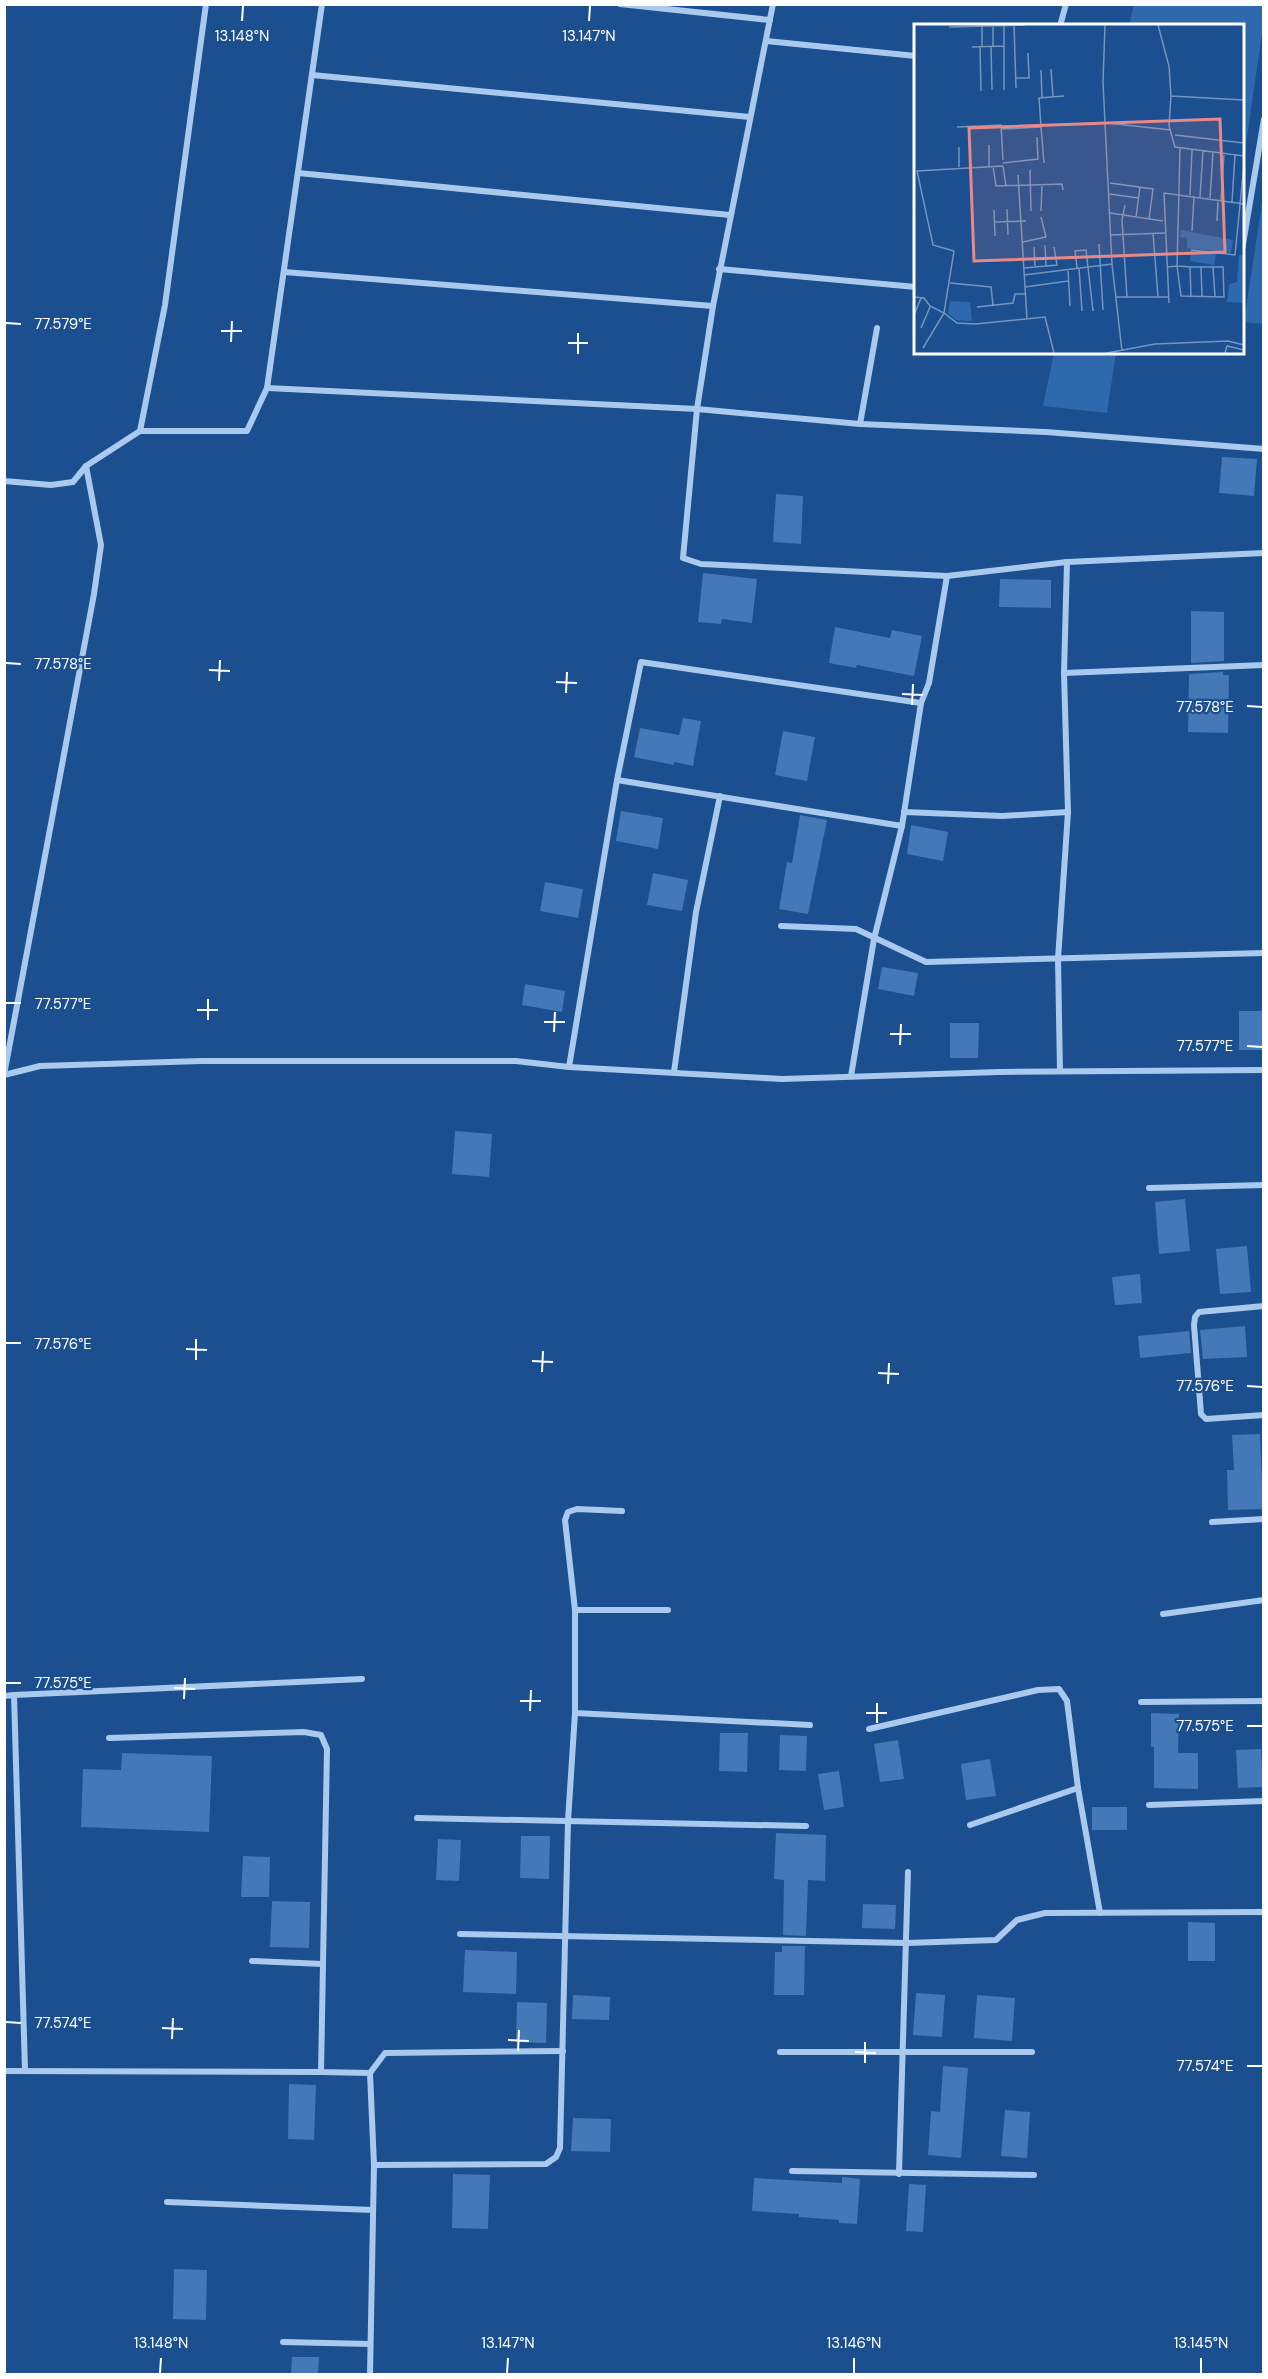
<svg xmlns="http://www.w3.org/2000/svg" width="1268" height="2379" font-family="'DM Sans',sans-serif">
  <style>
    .green { fill: #2e69ad }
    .building { fill: #4478b7 }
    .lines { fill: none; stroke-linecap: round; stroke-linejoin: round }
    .minor { stroke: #a9c9ee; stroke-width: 6 }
    .ticks { fill: none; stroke: #fff; stroke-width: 2 }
    .inset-road { fill: none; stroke: #7695bc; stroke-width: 1.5 }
    .view { fill: #e88989; fill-opacity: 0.15; stroke: #e88989; stroke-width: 3 }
    .inset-edge { fill: none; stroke: #fff; stroke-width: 3 }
    .ticks-label { font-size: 15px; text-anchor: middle; fill: #fff; stroke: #1b4f8f; stroke-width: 4.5; stroke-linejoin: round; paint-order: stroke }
  </style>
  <rect width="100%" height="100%" fill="#1b4f8f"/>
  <g class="green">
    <polygon points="1134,4 1263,5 1263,26 1243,165 1242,26 1129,25"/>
    <polygon points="1263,196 1263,324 1244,322"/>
    <polygon points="1054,353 1116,353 1107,413 1043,406"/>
  </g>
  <g class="building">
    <polygon points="1222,457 1257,459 1254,496 1219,493"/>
    <polygon points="776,494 803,496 801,544 773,542"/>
    <polygon points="703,573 757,579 752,623 722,619 721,624 698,622"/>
    <polygon points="1000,579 1051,580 1051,608 999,607"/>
    <polygon points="1191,611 1224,612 1224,661 1191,663"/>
    <polygon points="835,627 890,638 892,630 922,636 914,676 857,665 856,668 829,663"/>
    <polygon points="1223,672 1223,675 1229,675 1228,733 1188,732 1189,674"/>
    <polygon points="683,718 701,721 693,766 674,762 674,765 634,757 640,728 679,735"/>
    <polygon points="783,731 815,737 807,781 775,775"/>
    <polygon points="621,811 663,818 658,849 616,841"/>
    <polygon points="800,815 827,820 808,914 779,909 787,862 792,863"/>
    <polygon points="911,825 948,832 943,861 907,854"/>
    <polygon points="653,873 688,880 682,911 647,905"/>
    <polygon points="545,882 583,889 578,918 540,911"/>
    <polygon points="882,967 918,973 914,996 878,989"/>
    <polygon points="525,984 565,991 562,1012 522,1005"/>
    <rect x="1239" y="1011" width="24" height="39"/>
    <polygon points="950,1023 979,1023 978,1058 950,1058"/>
    <polygon points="455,1131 492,1134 489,1177 452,1174"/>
    <polygon points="1185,1199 1190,1251 1159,1254 1155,1202"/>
    <polygon points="1247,1246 1251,1292 1220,1294 1216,1249"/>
    <polygon points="1140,1274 1142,1303 1115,1305 1112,1277"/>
    <polygon points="1245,1326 1247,1357 1203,1359 1200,1330"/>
    <polygon points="1189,1331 1191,1353 1140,1358 1138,1336"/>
    <polygon points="1260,1434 1263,1509 1228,1510 1227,1470 1234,1470 1232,1435"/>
    <polygon points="1151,1713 1179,1714 1178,1753 1198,1753 1198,1789 1154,1788 1154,1747 1151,1747"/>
    <polygon points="720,1733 748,1733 747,1772 719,1771"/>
    <polygon points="780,1735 807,1736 806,1771 779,1770"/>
    <polygon points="898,1740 904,1779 880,1782 874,1744"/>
    <polygon points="1261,1749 1263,1787 1238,1788 1236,1750"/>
    <polygon points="122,1753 212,1756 209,1832 81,1827 83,1769 121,1770"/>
    <polygon points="990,1759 996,1796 966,1800 961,1764"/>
    <polygon points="839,1771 844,1807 824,1810 818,1774"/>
    <rect x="1092" y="1807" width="35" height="23"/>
    <polygon points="776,1833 826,1835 825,1881 808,1880 806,1936 783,1935 784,1880 774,1879"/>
    <polygon points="521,1836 550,1836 549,1879 520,1878"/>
    <polygon points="438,1839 461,1840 459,1881 436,1880"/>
    <polygon points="243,1856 270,1857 269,1897 241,1897"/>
    <polygon points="272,1901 310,1902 309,1948 270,1947"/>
    <polygon points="863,1904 896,1905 895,1929 862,1928"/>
    <polygon points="1188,1922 1215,1923 1215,1961 1188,1961"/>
    <polygon points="782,1946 805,1946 804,1995 774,1995 775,1952 782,1952"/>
    <polygon points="465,1950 517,1952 516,1994 463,1992"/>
    <polygon points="916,1993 945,1995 942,2037 913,2035"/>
    <polygon points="573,1995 610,1997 609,2020 572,2019"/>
    <polygon points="977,1995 1015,1998 1012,2041 974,2038"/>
    <polygon points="517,2002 547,2003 546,2043 516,2042"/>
    <polygon points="943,2066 968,2068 961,2158 928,2155 931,2111 940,2112"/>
    <polygon points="289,2084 316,2085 314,2140 288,2139"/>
    <polygon points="1005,2110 1030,2112 1027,2158 1001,2156"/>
    <polygon points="573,2118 611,2119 610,2152 571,2151"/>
    <polygon points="453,2174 490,2175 488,2229 452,2228"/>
    <polygon points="842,2177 860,2179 857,2224 839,2223 839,2220 799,2217 799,2214 752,2211 754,2178 842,2183"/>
    <polygon points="909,2184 926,2185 923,2232 906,2231"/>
    <polygon points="174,2269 207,2270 206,2320 173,2319"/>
    <polygon points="292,2357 319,2357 318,2374 291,2374"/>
  </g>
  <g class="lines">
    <g class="minor">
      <polyline points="620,4 770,20"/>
      <polyline points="773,4 713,306 697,409 683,558 701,564 947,576 1067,562 1264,553"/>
      <polyline points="1060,26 1066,4"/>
      <polyline points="766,41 916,56"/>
      <polyline points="312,75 750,117"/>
      <polyline points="298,173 730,215"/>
      <polyline points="1242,250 1264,119"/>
      <polyline points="719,269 916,287"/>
      <polyline points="284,272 713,306"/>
      <polyline points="267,388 697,409 860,424 1046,432 1264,449"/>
      <polyline points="860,424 877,328"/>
      <polyline points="140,431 165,305 206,4"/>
      <polyline points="86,466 101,545 94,594 4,1075 40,1066 201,1061 516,1061 569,1067 782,1079 999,1072 1264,1070"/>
      <polyline points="4,481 51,485 73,482 86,466 140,431 247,431 267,388 322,4"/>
      <polyline points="1064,673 1264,665"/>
      <polyline points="617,780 902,826"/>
      <polyline points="904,812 1002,816 1068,812"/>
      <polyline points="781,926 856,929 926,962 1264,953"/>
      <polyline points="569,1067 617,780 641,662 921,703"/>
      <polyline points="1060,1071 1058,959 1068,812 1064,673 1067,562"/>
      <polyline points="674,1072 696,912 720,796"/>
      <polyline points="851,1076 874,939 902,826 921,703 929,683 947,576"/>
      <polyline points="1149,1188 1264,1185"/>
      <polyline points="1264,1306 1199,1312 1195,1317 1194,1325 1201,1414 1206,1419 1264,1415"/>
      <polyline points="1212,1522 1264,1519"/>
      <polyline points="575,1610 668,1610"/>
      <polyline points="1163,1614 1264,1600"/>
      <polyline points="4,1696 14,1695"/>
      <polyline points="1141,1702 1264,1701"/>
      <polyline points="575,1713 810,1725"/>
      <polyline points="869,1729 1038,1690 1059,1689 1067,1701 1078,1788 1100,1913"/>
      <polyline points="109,1738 304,1732 321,1735 327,1749 321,2072 370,2073"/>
      <polyline points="1149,1805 1264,1801"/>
      <polyline points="417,1818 806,1826"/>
      <polyline points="970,1825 1078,1788"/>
      <polyline points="460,1934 907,1943 996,1940 1017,1920 1045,1913 1264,1912"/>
      <polyline points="252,1961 323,1964"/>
      <polyline points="780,2052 1032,2052"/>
      <polyline points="25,2070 14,1695 362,1679"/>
      <polyline points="4,2071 321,2072"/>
      <polyline points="374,2165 546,2164 556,2157 560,2148 568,1821 575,1713 575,1610 565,1520 568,1512 577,1509 622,1511"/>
      <polyline points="792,2171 1034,2175"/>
      <polyline points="899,2174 908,1872"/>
      <polyline points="167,2202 373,2210"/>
      <polyline points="283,2342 370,2344"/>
      <polyline points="370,2374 374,2165 370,2073 385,2053 563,2051"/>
    </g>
  </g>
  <path class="ticks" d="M242 21 243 6M589 21 590 6M6 323 21 324M221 331H242M231 342 232 321M568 343H588M578 354V333M6 663 21 664M209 670 230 671M219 681 220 660M556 682 577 683M566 693 567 672M902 694 923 695M912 705 913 684M1247 706 1262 707M6 1003H21M197 1010H218M208 1020V999M544 1022H565M554 1032 555 1012M890 1034H911M900 1045 901 1024M1247 1046 1262 1047M6 1343H21M186 1349 207 1350M196 1360V1339M532 1361 553 1362M542 1372 543 1351M878 1373 899 1374M888 1384 889 1363M1247 1386 1262 1387M6 1683H21M174 1688 195 1689M184 1699 185 1678M520 1701H541M530 1711 531 1690M866 1713H887M877 1723V1703M1247 1726H1262M6 2022 21 2023M162 2028 183 2029M172 2039 173 2018M508 2040 529 2041M518 2051 519 2030M855 2052 876 2053M865 2063V2042M1247 2066H1262M160 2373 161 2358M507 2373 508 2358M854 2373V2358M1201 2373V2358"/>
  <g transform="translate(914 24)">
    <rect width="330" height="330" fill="#1b4f8f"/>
    <path d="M267 206 319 216 317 229 273 224V214L266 213ZM277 227 302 230 300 241 276 237ZM325 231H330V279L313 278 315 260 323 258ZM36 277 56 278 58 297 42 296 34 289Z" fill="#2e69ad"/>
    <path class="inset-road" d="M68 1V23M90 1V66M100 1 102 64M191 1 189 58 198 240 208 327M244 1 255 42 257 72 330 76M35 3 111 1M77 22 78 66M79 22V1M58 23 90 22M66 23 67 67M137 45 139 73M127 46 128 74M102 54H115L114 29M257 72 255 102 261 123 330 132M193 99 257 106M43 103 87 101 89 136M127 103 125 74 150 72M88 105 127 103 130 139M261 111 330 119M89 139 124 135 123 113M75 142V121M79 142 82 162 148 160 149 166M89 142 3 147 19 221 40 227 30 289 43 299 61 300 131 293 140 329M89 142 92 162M45 143V123M116 146 117 187M104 151 113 295M196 159 239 165 235 195M195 170 225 174M276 171 278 126M286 173 289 127M296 174 299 128M307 176 310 129M318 178 321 131M211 181 208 196 213 273M93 185 94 211M80 186 81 212M127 187 128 162M196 189 249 197M222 193 226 163M303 197 304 176M80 198 112 197M278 207 280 172M239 209 244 273M197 211 251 209M109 218 132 213 127 193M185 220 189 286M131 221 132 242M120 223 121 243M277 226 321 231 330 140M253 243 263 242 276 243H309L310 273 267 272 263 242 266 125M276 243 277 272M287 243 288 272M299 243 301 272M110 244 143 241 140 223M163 244 161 227 172 226 179 287M165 244 168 287M154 245 156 282M110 251 198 240M36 259 77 263 79 281M111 263 154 257M0 273 10 274 16 282 30 289 9 324M201 273H255M255 279 250 169 330 180M63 283 99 279 101 270H111M0 291 7 274M7 304 16 283M193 329 241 320 314 317 330 321M311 329 313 322 330 326"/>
    <path class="view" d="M306 95 311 228 60 237 55 104Z"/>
    <rect width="330" height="330" class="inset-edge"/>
  </g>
  <g class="ticks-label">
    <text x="242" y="41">13.148°N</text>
    <text x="589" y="41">13.147°N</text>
    <text x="63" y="329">77.579°E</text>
    <text x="63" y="669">77.578°E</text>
    <text x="1205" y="712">77.578°E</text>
    <text x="63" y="1009">77.577°E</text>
    <text x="1205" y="1051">77.577°E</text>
    <text x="63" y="1349">77.576°E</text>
    <text x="1205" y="1391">77.576°E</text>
    <text x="63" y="1688">77.575°E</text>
    <text x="1205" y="1731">77.575°E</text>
    <text x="63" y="2028">77.574°E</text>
    <text x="1205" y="2071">77.574°E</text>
    <text x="161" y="2348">13.148°N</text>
    <text x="508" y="2348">13.147°N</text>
    <text x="854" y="2348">13.146°N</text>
    <text x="1201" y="2348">13.145°N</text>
  </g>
  <rect width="1268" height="2379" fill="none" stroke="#ffffff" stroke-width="12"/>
</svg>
